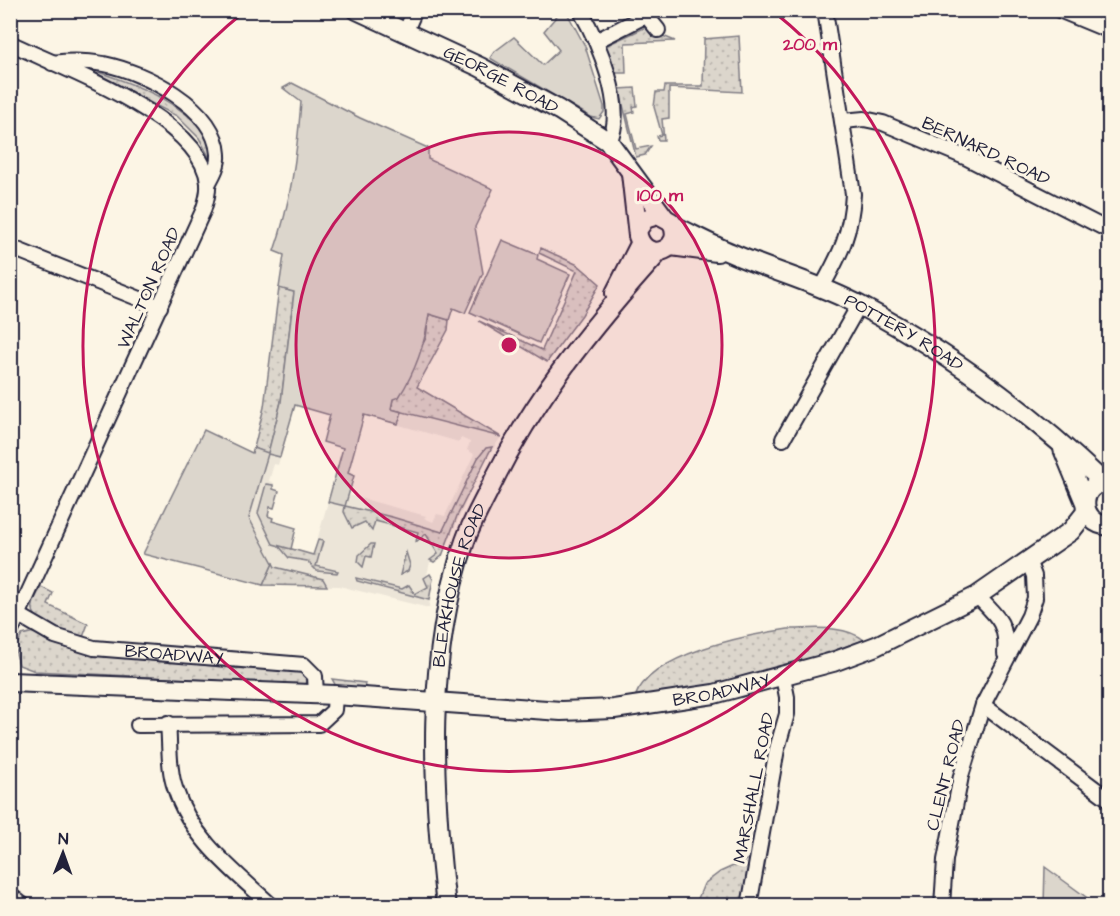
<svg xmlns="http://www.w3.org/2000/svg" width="1120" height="916" font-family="'Architects Daughter',sans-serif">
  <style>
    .built { fill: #ece5d8; fill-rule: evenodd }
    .grass { fill: url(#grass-dots); stroke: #7f7c84; stroke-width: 1.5 }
    .green { fill: #dcd6cc; stroke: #7f7c84; stroke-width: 1.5 }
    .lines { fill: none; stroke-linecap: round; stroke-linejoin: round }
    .street-casing { stroke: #22223b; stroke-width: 18 }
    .secondary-casing { stroke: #22223b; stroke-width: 22 }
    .street { stroke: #fcf5e5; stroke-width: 14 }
    .secondary { stroke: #fcf5e5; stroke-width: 18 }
    .ring { fill: none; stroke: #c2185b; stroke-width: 3 }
    .labels { text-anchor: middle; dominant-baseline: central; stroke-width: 6; stroke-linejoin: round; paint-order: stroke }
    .street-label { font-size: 18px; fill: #22223b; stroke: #fcf5e5 }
    .centre { fill: #c2185b; stroke: #fcf5e5; stroke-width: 3 }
    .ring-label { font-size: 18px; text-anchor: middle; font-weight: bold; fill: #c2185b; stroke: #fcf5e5; stroke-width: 6; stroke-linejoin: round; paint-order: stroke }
  </style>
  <defs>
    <pattern id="grass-dots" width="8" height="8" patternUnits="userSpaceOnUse" patternTransform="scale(1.5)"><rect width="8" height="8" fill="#dcd6cc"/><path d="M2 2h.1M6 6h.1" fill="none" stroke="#bcb7b0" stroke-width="1.8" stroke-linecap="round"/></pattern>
  </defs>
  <rect width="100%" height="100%" fill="#fcf5e5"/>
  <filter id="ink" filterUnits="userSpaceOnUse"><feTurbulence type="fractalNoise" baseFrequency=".0167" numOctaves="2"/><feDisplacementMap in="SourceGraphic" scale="12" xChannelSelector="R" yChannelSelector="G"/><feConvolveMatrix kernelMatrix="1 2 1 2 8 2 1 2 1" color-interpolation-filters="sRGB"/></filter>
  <g filter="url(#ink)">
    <path class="built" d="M346 110 428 148V159L493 189 475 227 483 273 465 313 453 308 448 330 417 386 501 437 483 463 442 556 434 562H430L427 575 430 574 433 579 429 608 339 586 263 585 272 563 249 518 278 419ZM295 405 330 414 323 442 343 448 313 555 291 549 296 528 272 521 273 518 268 516 270 507 274 508 279 491 273 489 274 483 269 481 274 464 278 465ZM364 415 459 442 461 438 470 442 467 450 474 454 445 516 437 514 433 522 424 518 426 516 349 495 354 476 348 473Z"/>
    <g class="grass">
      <polygon points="646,27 653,35 656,33 675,41 625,43 626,73 614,73 605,46"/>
      <polygon points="739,36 742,92 669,88 669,118 662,119 664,140 658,140 657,136 662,135 654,107 656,92 664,92 665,86 703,86 704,39"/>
      <path d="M76 65C116 77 218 108 213 164L199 138 177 116Z"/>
      <polygon points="635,88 637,106 633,107 634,112 627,114 636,149 651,146 645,155 636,157 619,89"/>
      <polygon points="541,248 578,265 600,284 582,315 547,362 479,321 542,350 577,271 539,253"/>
      <polygon points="279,288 294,292 281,402 268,454 254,448 264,407"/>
      <polygon points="429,314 449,320 448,330 417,387 501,437 391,409 393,399 426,338"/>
      <polygon points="492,447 457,516 442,556 434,562 430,560 438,554 426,534 416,542 418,532 375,521 372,531 365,522 352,528 344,512 345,506 392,517 442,532 478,458 486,448"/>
      <polygon points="318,540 323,541 316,566 338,571 337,573 317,571 307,561 289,558 278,545 313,555"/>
      <polygon points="371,544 374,544 371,557 366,556 363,567 358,562 359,555"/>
      <polygon points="406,552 410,565 408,571 400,575"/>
      <polygon points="273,563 275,567 323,579 327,586 263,585"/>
      <polygon points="430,574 433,579 429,600 357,581 356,578 402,589 409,585 415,594 428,587 424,578"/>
      <path d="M41 587 53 593 48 605 88 624 83 637C71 634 35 624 33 610 31 603 38 594 41 587Z"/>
      <path d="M788 629C812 629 844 624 864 640L786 667 701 688 635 697C651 653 748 635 788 629Z"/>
      <polygon points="34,632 99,654 232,668 301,671 310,675 306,683 301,685 35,671 19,665 15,649 22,635"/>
      <polygon points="332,679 365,683 364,690 336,686"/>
      <polygon points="751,858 744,905 695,906 704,884 720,872"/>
    </g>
    <g class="green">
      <polygon points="561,11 566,11 585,46 604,106 604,112 599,119 591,117 490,58 494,52 514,37 543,65 559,50 544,31"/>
      <path d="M292 83 360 118 428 148V159L493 189 475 227 483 273 465 313 453 308 449 320 429 314C425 345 415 372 399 397L393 399 391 409 402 412 398 424 364 415 348 473 354 476 345 506 328 502 343 448 323 442 330 415 295 405 280 457 268 454 249 518 273 563 263 585 143 554 204 430 252 453 254 448 268 453 281 402 294 292 279 288 284 255 274 251C291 203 297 153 301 102L283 88Z"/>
      <polygon points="502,240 538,255 537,259 570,274 539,343 470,312"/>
      <polygon points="266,484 273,485 273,489 279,491 274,508 270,507 268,516 273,518 272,521 296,528 291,549 273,544 258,513"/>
      <polygon points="1045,867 1097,905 1044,905"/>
    </g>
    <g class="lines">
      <g class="street-casing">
        <g id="street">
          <path d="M580 10C598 41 627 108 609 142"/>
          <polyline points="646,10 649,19 658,30"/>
          <polyline points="1059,10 1110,31"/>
          <polyline points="405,33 415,10"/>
          <polyline points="596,41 647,15"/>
          <path d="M10 43C63 69 202 118 208 183 209 192 206 202 203 211L10 633"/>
          <path d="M52 63C69 61 87 61 104 64 144 72 215 107 218 154 219 165 213 175 208 184"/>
          <polyline points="843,121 864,119 883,123 967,158 1110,231"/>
          <polyline points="10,247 160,307"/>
          <path d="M822 287C841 253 851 233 853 194L825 10"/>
          <polyline points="783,439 859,305"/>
          <path d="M977 596C997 616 1008 624 1005 654"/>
          <path id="s1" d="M17 614 55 636 94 648 304 665 315 676 316 695"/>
          <polyline points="983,705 1110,800"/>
          <path d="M168 723C170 744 168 769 175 788 191 839 234 871 272 906"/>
          <polyline points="138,725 319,724 334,710 335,695"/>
          <polyline points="10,895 24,906"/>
          <polyline points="749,906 777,749 787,714 787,697 783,677"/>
          <polyline points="942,906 945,860 961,776 983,705 1029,616 1035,598 1034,576 1029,563"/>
        </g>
      </g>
      <g class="secondary-casing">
        <g id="secondary">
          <path id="s2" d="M357 10 480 67 559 110 609 142 664 217"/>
          <path d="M631 173 638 236C647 266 687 248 671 222L658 215 645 219 638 229"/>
          <path id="s3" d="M674 226C693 235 712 245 731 253 774 272 818 283 859 305 948 352 1030 412 1103 482"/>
          <polyline points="671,246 717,252"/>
          <polyline points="615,293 640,244"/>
          <polyline points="1063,449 1084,500"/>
          <path d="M1110 482C1077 481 1077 525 1110 526"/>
          <path id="s4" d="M10 682 335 695 561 711 614 709 714 694 833 662 876 646 977 596 1071 531 1086 512"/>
          <path id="s5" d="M446 906C432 786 425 657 465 541 471 524 480 508 488 492 531 402 592 326 658 253"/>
        </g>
      </g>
      <use href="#street" class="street"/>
      <use href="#secondary" class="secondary"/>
    </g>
  </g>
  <circle cx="509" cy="345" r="213" fill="#c2185b" fill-opacity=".12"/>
  <g class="ring">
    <circle cx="509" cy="345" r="213"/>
    <path d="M774 12A426 426 0 1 1 244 12"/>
  </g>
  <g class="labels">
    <g class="street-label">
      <text stroke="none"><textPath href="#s2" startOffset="160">GEORGE ROAD</textPath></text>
      <text transform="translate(986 151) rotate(25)">BERNARD ROAD</text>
      <text transform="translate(149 288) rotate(-66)">WALTON ROAD</text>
      <text stroke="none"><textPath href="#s3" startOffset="254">POTTERY ROAD</textPath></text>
      <text stroke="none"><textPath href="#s5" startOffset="324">BLEAKHOUSE ROAD</textPath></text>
      <text stroke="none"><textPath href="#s1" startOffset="165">BROADWAY</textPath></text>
      <text stroke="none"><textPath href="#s4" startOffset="714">BROADWAY</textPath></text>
      <text transform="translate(946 775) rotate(-76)">CLENT ROAD</text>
      <text transform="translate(754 788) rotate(-79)">MARSHALL ROAD</text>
    </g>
  </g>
  <circle cx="509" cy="345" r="9" class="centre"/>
  <g class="ring-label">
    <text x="810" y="50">200 m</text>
    <text x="660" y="201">100 m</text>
  </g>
  <rect width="1120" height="916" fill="none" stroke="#fcf5e5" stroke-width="36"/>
  <rect x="18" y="18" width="1084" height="880" fill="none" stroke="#22223b" stroke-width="2" filter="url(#ink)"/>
  <g transform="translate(63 853) rotate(1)" stroke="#fcf5e5" stroke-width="4.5" paint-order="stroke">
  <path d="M0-4.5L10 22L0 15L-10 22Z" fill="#22223b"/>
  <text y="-9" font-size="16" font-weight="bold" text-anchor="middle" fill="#22223b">N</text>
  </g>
</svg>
